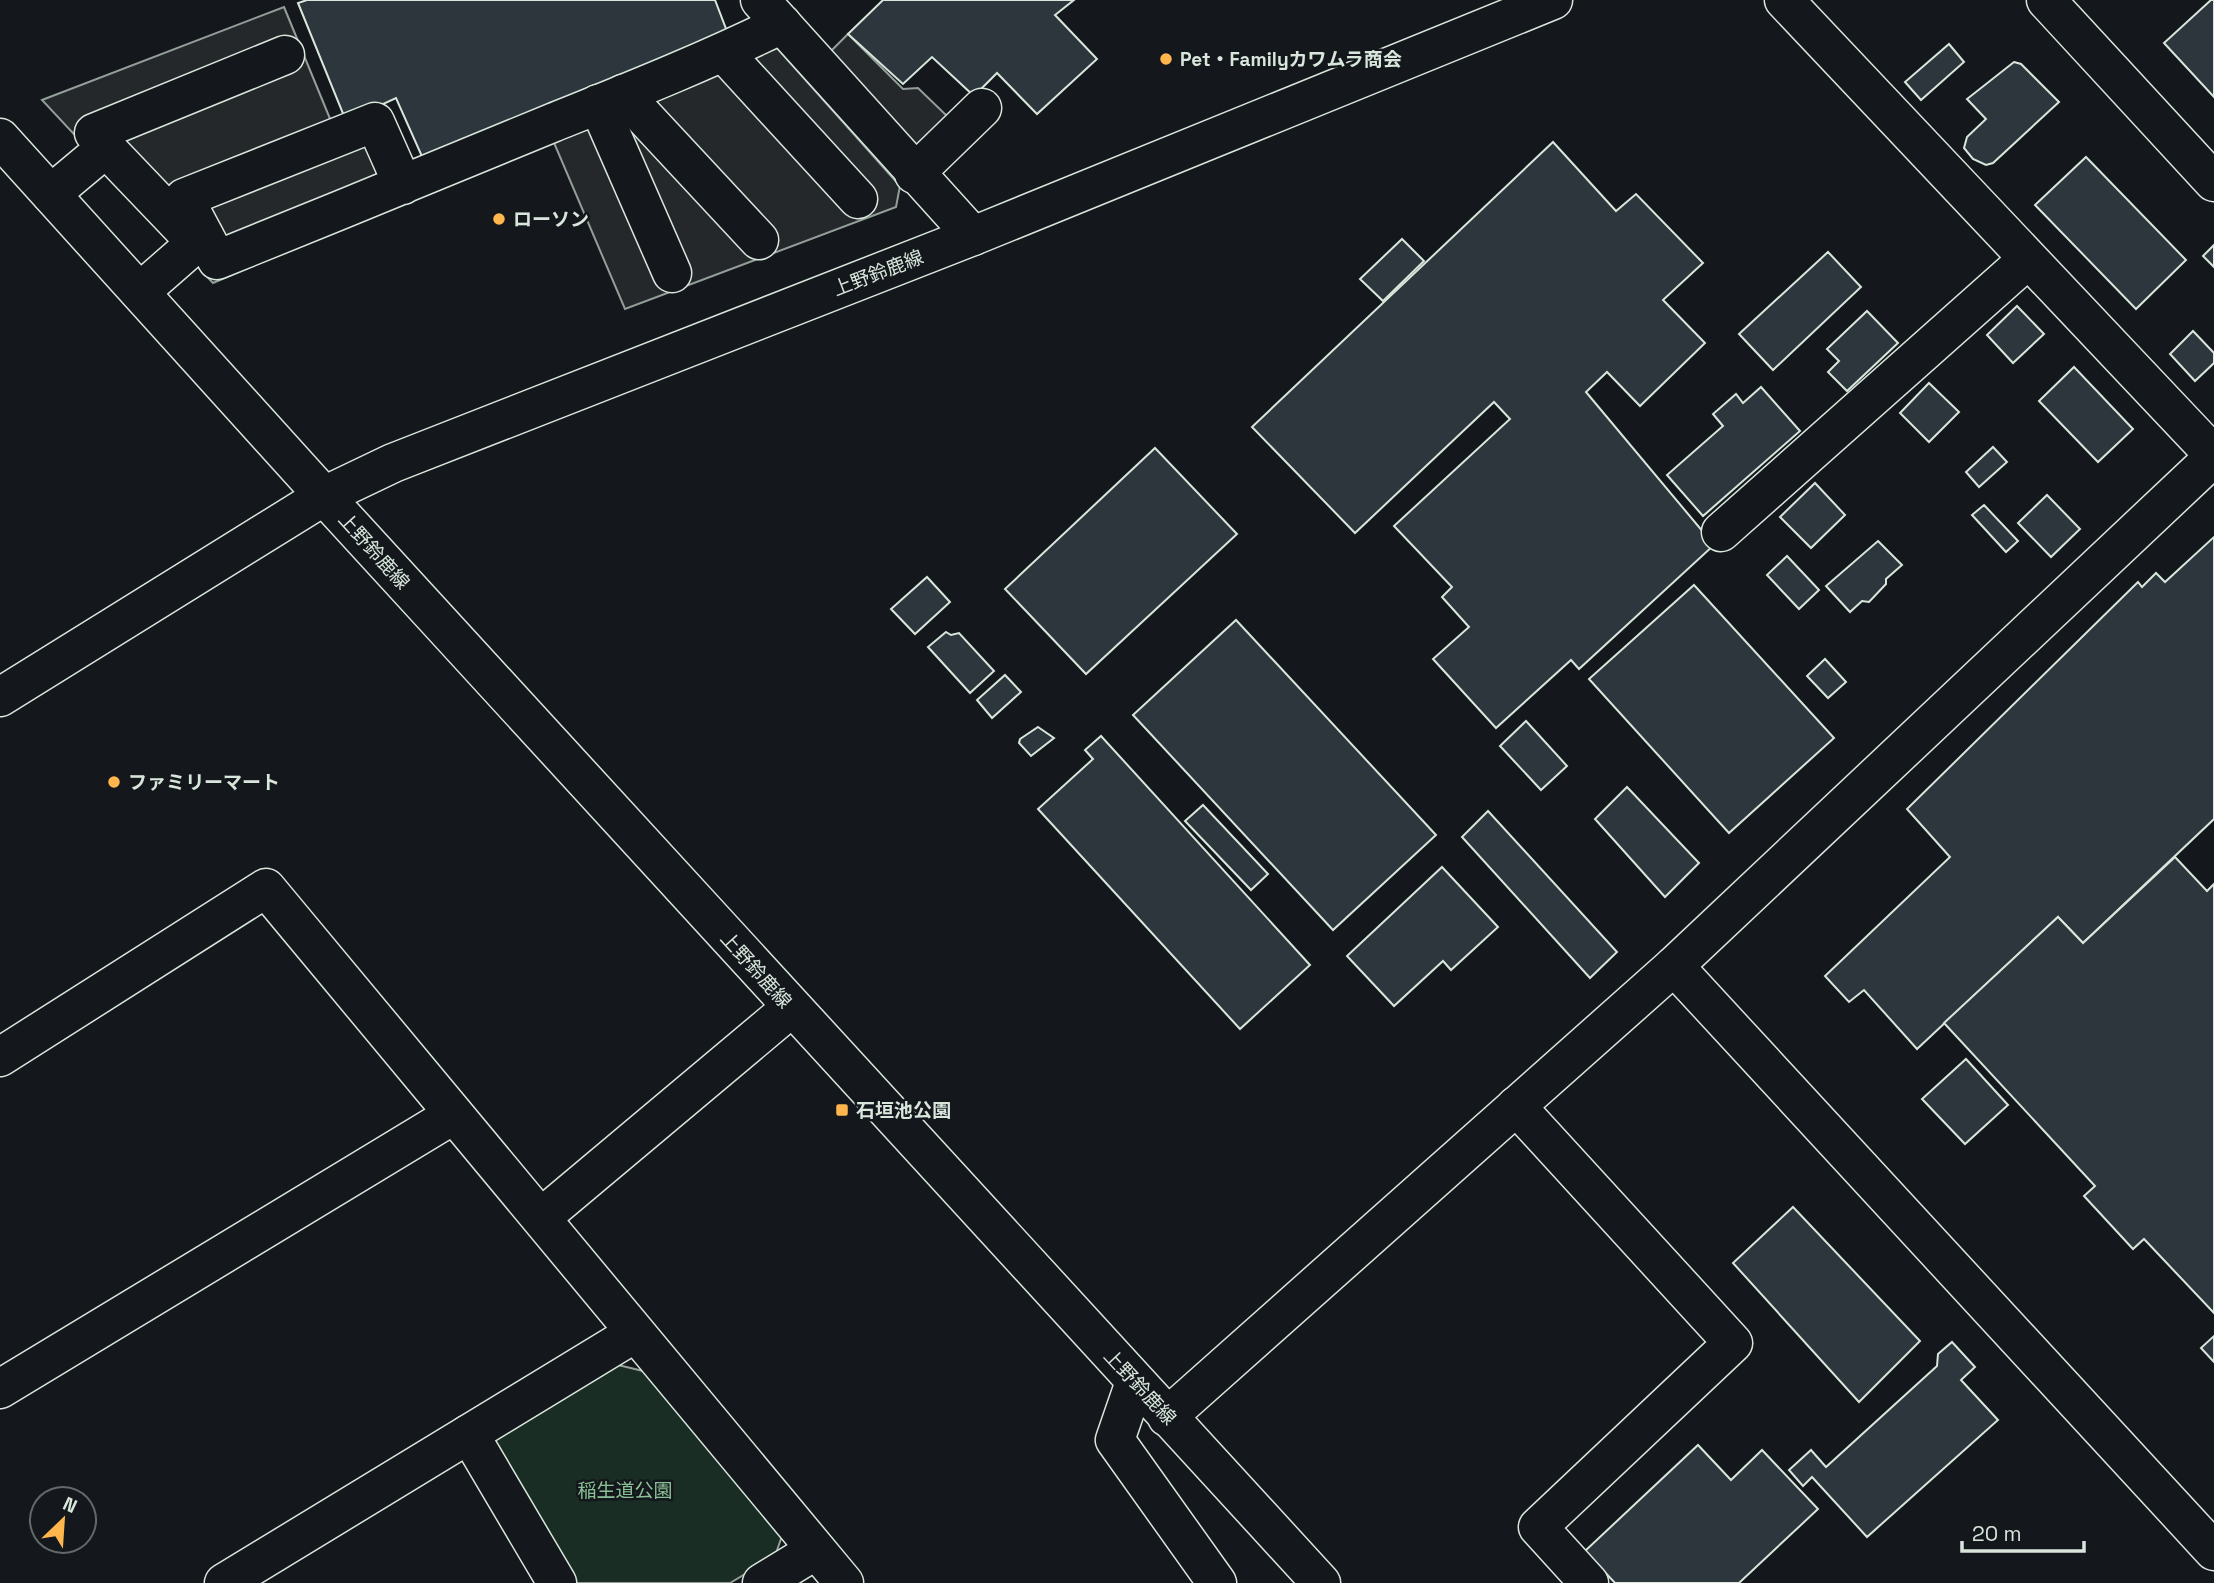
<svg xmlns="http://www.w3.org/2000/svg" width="2214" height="1583" font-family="'Space Grotesk','Noto Sans JP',sans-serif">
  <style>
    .green { fill: #1a2d24; stroke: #939e99; stroke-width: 2 }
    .parking { fill: #24282b; stroke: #939e99; stroke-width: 2 }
    .building { fill: #2c363c; stroke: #d8e6dc; stroke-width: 2 }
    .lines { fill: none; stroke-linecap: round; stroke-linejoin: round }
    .minor-casing { stroke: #d8e6dc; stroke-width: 41 }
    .major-casing { stroke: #d8e6dc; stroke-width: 41 }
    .minor { stroke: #14181c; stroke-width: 38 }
    .major { stroke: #14181c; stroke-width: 38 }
    .poi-dot { fill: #ffb74d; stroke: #14181c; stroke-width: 2.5 }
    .labels { text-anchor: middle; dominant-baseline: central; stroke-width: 5; stroke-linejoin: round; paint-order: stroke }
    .poi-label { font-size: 19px; font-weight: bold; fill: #d8e6dc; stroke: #14181c; text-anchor: start }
    .street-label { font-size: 19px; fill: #d8e6dc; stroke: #14181c }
    .park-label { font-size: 19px; fill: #8ac095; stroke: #14181c }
  </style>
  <rect width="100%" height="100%" fill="#14181c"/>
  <polygon class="green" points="614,1364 647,1372 783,1533 775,1556 730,1583 572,1583 489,1442"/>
  <g class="parking">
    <polygon points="284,7 333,126 416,171 752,20 900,186 896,207 625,309 552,138 213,283 42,100"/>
    <polygon points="848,34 903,89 918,88 948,117 909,156 820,62"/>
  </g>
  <g class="building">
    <polygon points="307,0 715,0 728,34 424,161 396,98 346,121 298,3"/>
    <polygon points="883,0 1074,0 1055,15 1097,59 1037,114 997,73 974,96 932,57 903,84 848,34"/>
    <polygon points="2211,0 2214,0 2214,97 2164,43"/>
    <polygon points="1949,44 1964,62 1921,100 1905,82"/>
    <polygon points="2014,62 2021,64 2059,102 1993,163 1986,165 1973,159 1964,148 1967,137 1986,119 1967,99"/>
    <polygon points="1553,142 1616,211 1636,194 1703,263 1663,300 1705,343 1640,406 1607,372 1586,392 1714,545 1579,669 1571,660 1496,728 1433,659 1469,627 1442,597 1452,587 1394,526 1510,419 1494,402 1355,533 1252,427"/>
    <polygon points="2086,157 2186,260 2136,309 2035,205"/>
    <polygon points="1402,239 1424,261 1383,301 1360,279"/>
    <polygon points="2214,245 2214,267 2203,256"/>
    <polygon points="1828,252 1861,287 1773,370 1739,334"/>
    <polygon points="2017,306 2044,334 2013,363 1987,335"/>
    <polygon points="1867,311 1898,343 1847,391 1828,372 1839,361 1827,349"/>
    <polygon points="2193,331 2214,353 2214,363 2195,381 2170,354"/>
    <polygon points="2074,367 2133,429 2098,462 2039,401"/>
    <polygon points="1929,383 1959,412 1929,442 1900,413"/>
    <polygon points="1761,387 1800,431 1703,516 1667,475 1723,426 1713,414 1736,394 1743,403"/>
    <polygon points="1993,447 2007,462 1979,487 1966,472"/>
    <polygon points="1155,448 1237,534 1086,674 1005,589"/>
    <polygon points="1815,483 1845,515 1811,548 1780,517"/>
    <polygon points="2047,495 2080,529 2051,557 2018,523"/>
    <polygon points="1984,505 2018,541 2006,552 1972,515"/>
    <polygon points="2214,537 2214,819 2083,943 2058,917 1917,1049 1864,990 1849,1002 1825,976 1950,857 1907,809 2138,582 2142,587 2156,573 2165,582"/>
    <polygon points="1878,541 1902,565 1886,579 1886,584 1869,602 1862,601 1850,612 1826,586"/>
    <polygon points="1787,556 1819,590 1799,609 1767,575"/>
    <polygon points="927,577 950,602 915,634 891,609"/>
    <polygon points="1694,585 1834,738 1729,833 1589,679"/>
    <polygon points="1236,620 1436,835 1333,930 1133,715"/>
    <polygon points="946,632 951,635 959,633 994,671 970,693 928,647"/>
    <polygon points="1825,659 1846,682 1828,698 1807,676"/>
    <polygon points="1005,675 1021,692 992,718 977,700"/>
    <polygon points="1526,721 1567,766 1541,790 1500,746"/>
    <polygon points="1038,727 1054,738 1031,756 1019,743 1020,739"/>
    <polygon points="1101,736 1310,965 1240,1029 1038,809 1093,759 1085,750"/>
    <polygon points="1627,787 1699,863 1665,897 1595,819"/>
    <polygon points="1203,805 1268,874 1251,890 1185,821"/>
    <polygon points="1488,811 1617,952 1590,978 1462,837"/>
    <polygon points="2175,857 2207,891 2214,884 2214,1313 2144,1239 2133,1249 2084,1196 2095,1186 1944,1023 2058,917 2083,943"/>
    <polygon points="1442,867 1498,927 1451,970 1443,961 1394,1006 1347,956"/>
    <polygon points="1966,1059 2008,1105 1965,1144 1922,1099"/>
    <polygon points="1793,1207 1920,1341 1859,1402 1733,1263"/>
    <polygon points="2214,1336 2214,1362 2201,1348"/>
    <polygon points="1952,1342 1975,1367 1961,1380 1998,1420 1867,1537 1812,1477 1803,1486 1789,1470 1811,1450 1826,1467 1937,1366 1938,1354"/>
    <polygon points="1698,1445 1731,1480 1762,1450 1818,1509 1739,1583 1615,1583 1585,1551"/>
  </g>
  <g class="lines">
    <g class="minor-casing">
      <g id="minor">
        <polyline points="760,0 973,236"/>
        <polyline points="1784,0 2214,455"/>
        <polyline points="2046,0 2214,182"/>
        <polyline points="724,53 858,199"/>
        <polyline points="623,94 759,240"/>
        <polyline points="598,104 672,273"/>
        <polyline points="0,138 324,496 0,697"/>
        <polyline points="106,148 194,240"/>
        <polyline points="914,174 982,108"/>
        <path d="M403 185 375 122 184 198 217 260C329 215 440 169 552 123 629 92 707 61 782 24"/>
        <polyline points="51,194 106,148 94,133 285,55"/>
        <polyline points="140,292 204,236"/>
        <polyline points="1721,532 2027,260"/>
        <polyline points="1674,966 2214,1551"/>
        <polyline points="0,1057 266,888 844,1583"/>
        <polyline points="1516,1106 1733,1343 1538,1527 1589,1583"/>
        <polyline points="542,1217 791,1008"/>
        <polyline points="1135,1382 1115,1440 1217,1583"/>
        <polyline points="0,1389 453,1115"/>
        <polyline points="1167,1417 1674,966 2214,457"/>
        <polyline points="469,1434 557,1583"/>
        <polyline points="224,1583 635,1333"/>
        <polyline points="762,1583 816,1550"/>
      </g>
    </g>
    <g class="major-casing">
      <polyline id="major" points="1321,1583 324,496 393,463 973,236 1553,0"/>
    </g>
    <use href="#minor" class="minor"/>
    <use href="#major" class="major"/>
  </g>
  <g class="poi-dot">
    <circle cx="1166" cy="59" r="7"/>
    <circle cx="499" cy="219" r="7"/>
    <circle cx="114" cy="782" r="7"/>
    <rect x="835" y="1103" width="14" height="14" rx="3.5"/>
  </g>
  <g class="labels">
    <g class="poi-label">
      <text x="1180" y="59">Pet・Familyカワムラ商会</text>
      <text x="513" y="219">ローソン</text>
      <text x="128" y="782">ファミリーマート</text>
      <text x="856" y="1110">石垣池公園</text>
    </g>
    <g class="street-label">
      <text transform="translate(878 273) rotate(-21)">上野鈴鹿線</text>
      <text transform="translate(374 551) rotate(48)">上野鈴鹿線</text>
      <text transform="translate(756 970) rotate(48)">上野鈴鹿線</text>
      <text transform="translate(1140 1387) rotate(47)">上野鈴鹿線</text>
    </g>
    <g class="park-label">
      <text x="625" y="1490">稲生道公園</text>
    </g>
  </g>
  <g transform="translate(63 1520) rotate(25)"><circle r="33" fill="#14181c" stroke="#626a69" stroke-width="2"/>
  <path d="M0-5L12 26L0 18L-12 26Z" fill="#ffb74d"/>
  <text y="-10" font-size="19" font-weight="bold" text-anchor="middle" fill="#d8e6dc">N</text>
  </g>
  <path d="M1962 1541v10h122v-10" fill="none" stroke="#d8e6dc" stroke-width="3.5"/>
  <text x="1972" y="1541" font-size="21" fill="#d8e6dc" stroke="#14181c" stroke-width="5" paint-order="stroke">20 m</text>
</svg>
